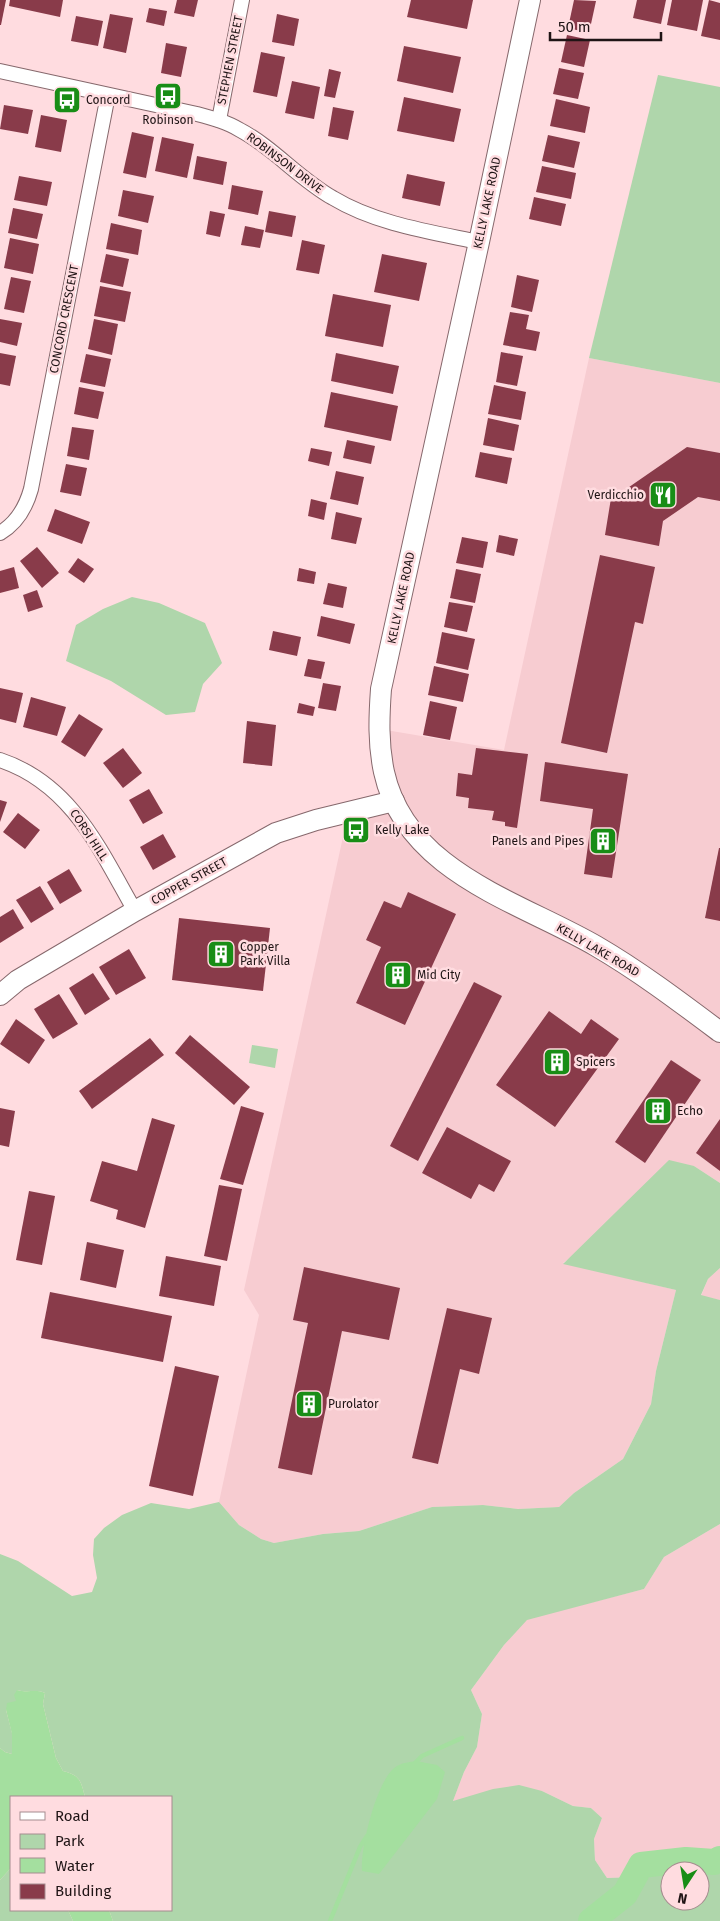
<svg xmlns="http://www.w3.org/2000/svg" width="720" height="1921" font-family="'Fira Sans',sans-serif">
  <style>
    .built { fill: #f7ccd1 }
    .green { fill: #afd6ab; fill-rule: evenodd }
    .water { fill: #a4df9f }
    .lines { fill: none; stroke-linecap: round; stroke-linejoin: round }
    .stream { stroke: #a4df9f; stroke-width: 4.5 }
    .river { stroke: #a4df9f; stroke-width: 26 }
    .building { fill: #893b4a }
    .street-casing { stroke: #86686c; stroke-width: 16 }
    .secondary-casing { stroke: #86686c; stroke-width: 22 }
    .street { stroke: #fff; stroke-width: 14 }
    .secondary { stroke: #fff; stroke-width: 20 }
    .labels { text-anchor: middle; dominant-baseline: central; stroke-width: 5; stroke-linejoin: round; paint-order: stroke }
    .street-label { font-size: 12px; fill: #1f1415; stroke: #ffdce0 }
    .poi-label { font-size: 12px; fill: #1f1415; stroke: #ffdce0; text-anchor: start }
  </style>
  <rect width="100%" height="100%" fill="#ffdce0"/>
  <g class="built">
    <polygon points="589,358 720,383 720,1183 694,1166 563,1263 676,1290 656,1371 651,1404 623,1459 574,1493 559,1507 518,1509 483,1505 432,1507 359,1531 323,1534 274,1543 261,1539 239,1525 219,1502 259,1315 244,1290 348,814 395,802 380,729 504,750"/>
    <polygon points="720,1268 720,1300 701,1296 708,1279"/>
    <polygon points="720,1524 720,1860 714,1863 686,1861 635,1877 607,1878 595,1860 594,1839 602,1818 591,1808 573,1806 542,1791 453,1801 464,1772 477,1747 482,1714 471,1690 504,1645 527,1619 644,1589 664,1557"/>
  </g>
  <g class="green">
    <polygon points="658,75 720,87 720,383 589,358"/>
    <polygon points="132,597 159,603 205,623 222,663 203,684 195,712 166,715 111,681 66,661 76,625 103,609"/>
    <polygon points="252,1045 278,1049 275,1068 249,1063"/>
    <path d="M669 1160 694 1166 720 1183V1268L708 1279 701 1295 720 1300V1524L664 1557 644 1589 527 1620 504 1645 471 1690 482 1714 477 1747 464 1772 453 1801 493 1789 519 1785 542 1791 573 1806 591 1808 602 1818 594 1839 595 1860 607 1878 635 1877 642 1866 686 1861 714 1863 720 1860V1921H113L109 1910H171V1797H85C81 1781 80 1775 63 1771L56 1758 43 1704 45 1693C37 1689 26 1693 17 1690V1701L6 1710 12 1733V1754L5 1752 0 1748V1554L18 1561 72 1596 92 1592 97 1578 93 1555 94 1539 104 1528 122 1515 151 1503 189 1509 219 1502 239 1525 261 1539 274 1543 323 1534 359 1531 432 1507 483 1505 518 1509 559 1507 574 1493 623 1459 651 1404 656 1371 676 1290 563 1264ZM670 1871H700V1901H670Z"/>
    <polygon points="11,1868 11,1910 68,1910 73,1921 0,1921 0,1880"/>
  </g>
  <g class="water">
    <path d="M17 1690C27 1693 37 1689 45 1693L43 1704 56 1758 63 1771C80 1775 81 1781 85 1797H11V1868L0 1880V1748L5 1752 12 1754V1734L6 1710 7 1703 16 1701 14 1695Z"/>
    <path d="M416 1761 437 1765 445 1772 437 1799 379 1874 362 1871C360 1849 377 1777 397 1766 402 1763 410 1762 416 1761Z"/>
    <polygon points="68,1910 109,1910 113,1921 73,1921"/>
  </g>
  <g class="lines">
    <g class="stream">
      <polyline points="413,1765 422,1756 462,1738"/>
      <polyline points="330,1921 360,1847 367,1836"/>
    </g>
    <polyline class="river" points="591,1921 625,1894 641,1865 686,1860 714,1862 720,1859"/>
  </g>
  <g class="building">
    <polygon points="0,0 6,0 1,25 0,25"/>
    <polygon points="10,0 63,0 60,17 9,6"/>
    <polygon points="177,0 198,0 194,17 174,13"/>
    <polygon points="411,0 473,0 467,29 407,17"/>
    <polygon points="574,0 596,1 589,33 568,28"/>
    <polygon points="637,0 666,0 661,24 633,18"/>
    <polygon points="672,0 703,0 697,31 667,25"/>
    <polygon points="709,0 720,3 720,40 701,36"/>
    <polygon points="149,8 167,11 164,26 146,22"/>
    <polygon points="110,14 133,18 126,53 103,48"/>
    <polygon points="277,14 299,19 294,46 272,42"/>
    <polygon points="76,16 103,21 98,46 71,41"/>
    <polygon points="567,35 590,40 584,67 561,62"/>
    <polygon points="166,43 187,47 181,77 161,73"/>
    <polygon points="404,46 461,57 453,93 397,81"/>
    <polygon points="261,52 285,57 277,97 253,92"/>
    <polygon points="559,68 584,73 578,99 553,94"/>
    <polygon points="329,69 341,72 335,98 324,96"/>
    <polygon points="292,81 320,87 314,119 285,113"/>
    <polygon points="404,97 461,109 454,142 397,131"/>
    <polygon points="556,99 590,107 585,133 550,126"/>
    <polygon points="4,105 33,110 28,134 0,129"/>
    <polygon points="333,107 354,111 348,140 328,136"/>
    <polygon points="41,115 67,120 61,152 35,147"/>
    <polygon points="132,132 154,137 146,178 123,173"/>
    <polygon points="548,135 580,142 574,168 542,161"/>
    <polygon points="162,137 194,144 187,178 155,171"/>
    <polygon points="197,156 227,162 223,185 193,179"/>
    <polygon points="542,166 576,173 571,199 536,192"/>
    <polygon points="407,174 445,182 440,206 402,198"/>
    <polygon points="19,176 52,182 47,206 14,200"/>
    <polygon points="232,185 263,191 258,215 228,209"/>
    <polygon points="123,190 154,196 148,223 118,216"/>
    <polygon points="534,197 566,204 561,226 529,219"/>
    <polygon points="13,208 43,214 37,239 8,233"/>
    <polygon points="210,211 225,214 220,237 206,234"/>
    <polygon points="269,211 296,216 292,237 265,232"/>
    <polygon points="111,223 142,230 138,255 106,249"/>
    <polygon points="245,226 264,230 260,248 241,245"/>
    <polygon points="10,238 39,244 33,274 4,268"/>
    <polygon points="302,240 325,245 319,274 296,270"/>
    <polygon points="106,254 129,259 123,287 100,282"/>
    <polygon points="382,254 427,263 419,301 374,292"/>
    <polygon points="517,275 539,280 532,312 511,307"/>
    <polygon points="11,277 31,281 24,313 4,309"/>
    <polygon points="100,286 131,292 125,322 94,316"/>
    <polygon points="333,294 391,305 383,347 325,336"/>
    <polygon points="510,312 529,315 526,329 540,332 536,351 503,345"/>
    <polygon points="0,319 22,323 17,346 0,342"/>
    <polygon points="94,319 118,324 112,355 88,349"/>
    <polygon points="501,352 523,356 517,386 496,382"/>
    <polygon points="0,353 16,356 10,386 0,384"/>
    <polygon points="336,353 399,366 393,394 331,381"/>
    <polygon points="86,354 111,359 105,387 80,382"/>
    <polygon points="494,385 526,392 521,420 488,414"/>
    <polygon points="79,387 104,392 98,419 74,414"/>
    <polygon points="331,392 398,406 391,441 324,427"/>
    <polygon points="488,418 519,425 514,451 483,445"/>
    <polygon points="72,427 94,430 89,460 67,456"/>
    <polygon points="347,440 375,446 371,464 343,458"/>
    <polygon points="687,447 720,453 720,501 698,497 663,521 659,546 605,535 612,492 619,494"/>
    <polygon points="311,448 332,452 329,466 308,461"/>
    <polygon points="480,452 512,458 507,484 475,477"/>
    <polygon points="66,464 87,468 81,496 60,492"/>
    <polygon points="336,471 364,477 358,505 330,499"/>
    <polygon points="311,499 327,503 324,520 308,516"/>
    <polygon points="55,509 90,522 82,544 47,531"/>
    <polygon points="336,512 362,518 356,544 331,539"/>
    <polygon points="499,535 518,539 514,556 496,552"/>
    <polygon points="462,537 488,542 483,568 456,563"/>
    <polygon points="37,547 59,573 42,588 20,561"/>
    <polygon points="600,555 655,567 643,624 635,622 607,753 561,743"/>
    <polygon points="78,558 94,569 84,583 68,572"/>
    <polygon points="14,567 19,588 0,593 0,571"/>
    <polygon points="299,568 316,572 314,584 297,581"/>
    <polygon points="456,569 481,574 475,603 450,598"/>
    <polygon points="328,583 347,587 343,608 323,604"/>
    <polygon points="37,590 43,607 28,612 23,595"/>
    <polygon points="449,602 473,606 467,632 444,627"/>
    <polygon points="321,616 355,624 350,644 317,636"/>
    <polygon points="273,631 301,637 297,656 269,650"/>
    <polygon points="442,632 475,639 468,670 436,663"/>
    <polygon points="308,659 325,662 321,679 304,676"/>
    <polygon points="434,666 469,674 463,702 428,695"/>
    <polygon points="323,683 341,686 336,711 318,708"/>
    <polygon points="0,688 23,693 16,723 0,719"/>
    <polygon points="31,697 66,707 57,736 23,727"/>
    <polygon points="430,701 457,707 450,740 423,735"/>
    <polygon points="299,703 315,707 313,716 297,713"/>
    <polygon points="79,714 103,729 85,757 61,742"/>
    <polygon points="247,721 276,725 272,766 243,763"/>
    <polygon points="123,748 142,773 123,788 103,763"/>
    <polygon points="476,748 528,754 517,828 505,826 505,822 492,820 494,811 468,808 469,798 456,796 458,773 472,775"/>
    <polygon points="545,762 628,774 612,878 584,874 593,809 540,801"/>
    <polygon points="149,789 163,813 143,824 129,800"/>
    <polygon points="0,800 7,802 0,822"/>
    <polygon points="18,813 40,830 25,849 3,832"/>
    <polygon points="163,834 176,857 153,870 140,847"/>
    <polygon points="719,848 720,848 720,921 705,918"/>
    <polygon points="69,869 82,891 60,904 47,882"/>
    <polygon points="40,886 54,909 31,923 16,900"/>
    <polygon points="408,892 456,914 405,1025 356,1003 381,947 366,940 384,901 401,908"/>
    <polygon points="13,909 24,928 0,943 0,917"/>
    <polygon points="179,918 270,928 263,991 172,980"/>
    <polygon points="129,949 146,978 116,995 99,967"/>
    <polygon points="93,973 110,999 85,1015 69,988"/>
    <polygon points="474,982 502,996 418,1161 390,1146"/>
    <polygon points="59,994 78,1024 53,1039 34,1009"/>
    <polygon points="549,1011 581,1034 591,1019 619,1039 555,1127 496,1085"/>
    <polygon points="16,1019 45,1040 29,1064 0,1044"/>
    <polygon points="190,1035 250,1087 234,1105 175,1053"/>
    <polygon points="150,1038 164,1055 92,1109 79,1091"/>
    <polygon points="671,1060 701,1080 645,1163 615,1142"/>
    <polygon points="241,1106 264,1113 243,1185 220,1179"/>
    <polygon points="0,1108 15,1111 9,1147 0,1145"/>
    <polygon points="152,1118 175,1125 145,1228 116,1219 118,1210 90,1201 102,1161 137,1171"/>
    <polygon points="720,1119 720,1171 696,1153"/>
    <polygon points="447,1127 511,1161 494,1192 479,1184 471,1199 422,1173"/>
    <polygon points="219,1185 242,1189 227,1261 204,1256"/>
    <polygon points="29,1191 55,1196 42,1265 16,1260"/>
    <polygon points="87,1242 124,1250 116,1288 80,1280"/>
    <polygon points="166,1256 221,1266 214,1306 159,1296"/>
    <polygon points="304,1267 400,1288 389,1340 342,1331 312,1475 278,1468 308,1323 293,1320"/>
    <polygon points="50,1292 172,1316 163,1362 41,1338"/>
    <polygon points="447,1308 492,1318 479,1374 460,1369 438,1464 412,1458"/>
    <polygon points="175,1366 219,1376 193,1496 149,1486"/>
  </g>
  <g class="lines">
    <g class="street-casing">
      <g id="street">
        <path d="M0 71 197 114C212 118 227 122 240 130 274 148 299 179 333 198 376 224 431 232 479 242"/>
        <polyline points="219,120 242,0"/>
        <path d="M0 533C17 523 26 507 31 489L108 95"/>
        <path d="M0 760C72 784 100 850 135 911"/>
      </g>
    </g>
    <g class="secondary-casing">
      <g id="secondary">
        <path d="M530 0 479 242 381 689C379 717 378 744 384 772 406 872 518 901 596 946 639 971 680 1002 720 1032"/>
        <polyline points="0,995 18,980 135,911 276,833 316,820 394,801"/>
      </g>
    </g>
    <use href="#street" class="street"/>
    <use href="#secondary" class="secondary"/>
  </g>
  <defs>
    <g id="bus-square" transform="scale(1.4375)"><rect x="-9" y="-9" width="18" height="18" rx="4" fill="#188d16" stroke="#ffdce0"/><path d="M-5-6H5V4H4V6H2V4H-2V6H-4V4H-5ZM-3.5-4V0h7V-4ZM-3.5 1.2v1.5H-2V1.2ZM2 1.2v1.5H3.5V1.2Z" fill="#fff"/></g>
    <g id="restaurant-square" transform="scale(1.4375)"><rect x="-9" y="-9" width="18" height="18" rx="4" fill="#188d16" stroke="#ffdce0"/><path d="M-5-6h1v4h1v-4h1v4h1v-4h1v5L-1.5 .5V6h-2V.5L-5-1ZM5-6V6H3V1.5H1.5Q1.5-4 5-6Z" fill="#fff"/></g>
    <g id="building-square" transform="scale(1.4375)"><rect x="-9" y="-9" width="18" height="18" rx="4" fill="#188d16" stroke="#ffdce0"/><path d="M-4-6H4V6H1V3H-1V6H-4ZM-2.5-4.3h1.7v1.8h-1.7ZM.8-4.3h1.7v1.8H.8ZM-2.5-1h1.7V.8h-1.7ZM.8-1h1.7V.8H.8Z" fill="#fff"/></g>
  </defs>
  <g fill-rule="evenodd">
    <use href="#bus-square" x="168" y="96"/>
    <use href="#bus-square" x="67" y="100"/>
    <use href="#restaurant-square" x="663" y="495"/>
    <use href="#bus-square" x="356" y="830"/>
    <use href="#building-square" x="603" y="841"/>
    <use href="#building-square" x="221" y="954"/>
    <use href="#building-square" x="398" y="975"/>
    <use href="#building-square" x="557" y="1062"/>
    <use href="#building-square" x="658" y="1111"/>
    <use href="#building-square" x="309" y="1404"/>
  </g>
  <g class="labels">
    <g class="street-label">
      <text transform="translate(230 60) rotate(-79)">STEPHEN STREET</text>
      <text transform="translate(285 163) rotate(37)">ROBINSON DRIVE</text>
      <text transform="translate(487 203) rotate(-78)">KELLY LAKE ROAD</text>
      <text transform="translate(64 319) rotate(-79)">CONCORD CRESCENT</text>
      <text transform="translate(401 598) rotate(-78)">KELLY LAKE ROAD</text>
      <text transform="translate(89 835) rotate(57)">CORSI HILL</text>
      <text transform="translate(189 881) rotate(-29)">COPPER STREET</text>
      <text transform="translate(598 950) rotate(30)">KELLY LAKE ROAD</text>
    </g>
    <g class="poi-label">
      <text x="86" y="100">Concord</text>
      <text x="168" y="120" text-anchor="middle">Robinson</text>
      <text x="644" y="495" text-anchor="end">Verdicchio</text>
      <text x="375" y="830">Kelly Lake</text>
      <text x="584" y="841" text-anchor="end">Panels and Pipes</text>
      <text x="240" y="947">Copper<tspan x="240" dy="14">Park Villa</tspan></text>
      <text x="417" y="975">Mid City</text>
      <text x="576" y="1062">Spicers</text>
      <text x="677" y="1111">Echo</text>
      <text x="328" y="1404">Purolator</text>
    </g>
  </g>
  <rect x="10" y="1796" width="162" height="115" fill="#ffdce0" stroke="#a58c8f"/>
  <rect x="20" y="1812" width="25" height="8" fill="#ffffff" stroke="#a58c8f"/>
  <text x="55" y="1821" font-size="15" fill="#1f1415">Road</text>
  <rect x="20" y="1834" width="25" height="15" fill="#afd6ab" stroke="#a58c8f"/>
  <text x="55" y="1846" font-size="15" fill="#1f1415">Park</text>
  <rect x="20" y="1858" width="25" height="15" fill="#a4df9f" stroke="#a58c8f"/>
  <text x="55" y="1871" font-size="15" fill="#1f1415">Water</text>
  <rect x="20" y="1884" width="25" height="15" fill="#893b4a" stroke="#a58c8f"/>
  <text x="55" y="1896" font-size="15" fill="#1f1415">Building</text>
  <g transform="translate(685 1886) rotate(192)"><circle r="24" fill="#ffdce0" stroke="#a58c8f"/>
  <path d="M0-4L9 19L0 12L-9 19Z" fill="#188d16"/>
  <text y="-8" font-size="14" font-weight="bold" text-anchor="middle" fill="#1f1415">N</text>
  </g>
  <path d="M550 32v8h111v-8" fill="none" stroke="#1f1415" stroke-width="2.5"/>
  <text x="558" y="32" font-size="15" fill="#1f1415" stroke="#ffdce0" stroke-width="4" paint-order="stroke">50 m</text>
</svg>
